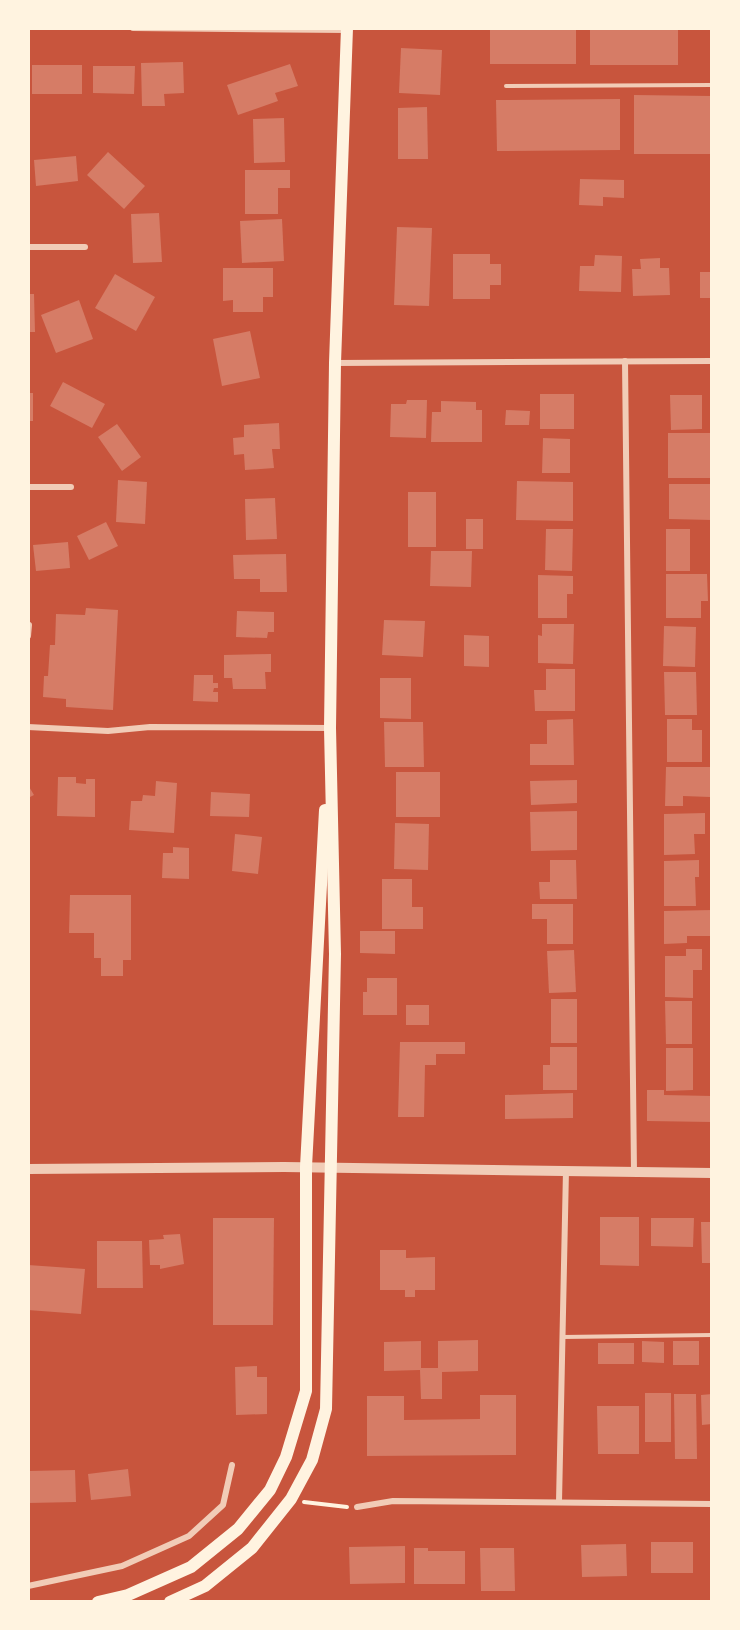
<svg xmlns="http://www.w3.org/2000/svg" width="740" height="1630" font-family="Manrope,sans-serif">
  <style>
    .building { fill: #d67c66 }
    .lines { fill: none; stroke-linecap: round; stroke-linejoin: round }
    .path { stroke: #fff3e0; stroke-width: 4 }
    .service { stroke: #f1ccb7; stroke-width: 4 }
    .minor { stroke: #f1ccb7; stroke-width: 6 }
    .tertiary { stroke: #f1ccb7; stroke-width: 10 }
    .secondary { stroke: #fff3e0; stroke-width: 12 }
  </style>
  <rect width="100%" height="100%" fill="#c8553d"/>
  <g class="building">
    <rect x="490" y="28" width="86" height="36"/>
    <rect x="590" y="28" width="88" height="37"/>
    <polygon points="401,48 442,50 440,95 399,93"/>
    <polygon points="183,62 184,93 164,94 165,106 142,106 141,63"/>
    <polygon points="290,64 298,86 275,93 278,101 238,115 227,85"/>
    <rect x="32" y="65" width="50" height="29"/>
    <polygon points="93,66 135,66 134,94 93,93"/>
    <polygon points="634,95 712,96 712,154 634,154"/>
    <polygon points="620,99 620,150 497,151 496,100"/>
    <polygon points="427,107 428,159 398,159 398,108"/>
    <polygon points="284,118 285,162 254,163 253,119"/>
    <polygon points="108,152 145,186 124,209 87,175"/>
    <polygon points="76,156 78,181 36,186 34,160"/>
    <polygon points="245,170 290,170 290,188 278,188 278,214 245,214"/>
    <polygon points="580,179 624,180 624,198 603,197 603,206 579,205"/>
    <polygon points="159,213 162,262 133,263 131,214"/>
    <polygon points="282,219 284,261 242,263 240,221"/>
    <polygon points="397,227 432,228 429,306 394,305"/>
    <polygon points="453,254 490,254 490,264 501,264 501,285 490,285 490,299 453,299"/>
    <polygon points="595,255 622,256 621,292 579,291 580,266 594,266"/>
    <polygon points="660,258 660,268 669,268 670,295 633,296 632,269 641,269 640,259"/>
    <polygon points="223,268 273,268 273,297 263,297 263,312 233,312 233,300 223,301"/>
    <rect x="700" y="272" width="12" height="26"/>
    <polygon points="115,274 155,297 136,331 95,308"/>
    <polygon points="28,294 34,294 35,332 28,332"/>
    <polygon points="79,300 93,339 56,353 41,315"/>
    <polygon points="250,331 260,378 222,386 213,339"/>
    <polygon points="63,382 105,404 92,428 50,406"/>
    <rect x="28" y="393" width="5" height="28"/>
    <rect x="540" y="394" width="34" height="35"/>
    <polygon points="670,395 702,395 702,429 671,430"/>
    <polygon points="407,400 427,400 426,438 390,437 391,404 406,404"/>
    <polygon points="441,401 476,402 476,410 482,410 482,442 431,442 432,412 441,412"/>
    <polygon points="506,410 530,411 529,425 505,425"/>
    <polygon points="279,423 280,449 272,449 274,468 245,470 244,454 234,455 233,438 244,437 244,425"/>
    <polygon points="117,424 141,457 122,471 98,437"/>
    <rect x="668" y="433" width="44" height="45"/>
    <polygon points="543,438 570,439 570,473 542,473"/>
    <polygon points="118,480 147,482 145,524 116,522"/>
    <polygon points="517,481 573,482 573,521 516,520"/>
    <polygon points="669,484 712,484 712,520 669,519"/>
    <rect x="408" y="492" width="28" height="55"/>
    <polygon points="275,498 277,539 246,540 245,499"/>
    <rect x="466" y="519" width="17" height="30"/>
    <polygon points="106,522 118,546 89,560 77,536"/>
    <polygon points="546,529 573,529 572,571 545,570"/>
    <rect x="666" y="529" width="24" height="42"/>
    <polygon points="68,542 70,568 36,571 33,545"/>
    <polygon points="431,551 472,551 471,587 430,586"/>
    <polygon points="286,554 287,592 260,592 260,579 234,579 233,555"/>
    <polygon points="666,574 707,574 708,601 701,601 701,618 666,618"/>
    <polygon points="538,575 573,576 573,594 567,594 567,618 538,618"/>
    <polygon points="86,608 118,610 113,710 66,707 66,699 43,697 44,676 48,676 50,645 55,645 56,614 85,615"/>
    <polygon points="237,611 274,612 274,632 268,632 267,638 236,637"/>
    <polygon points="384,620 425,621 423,657 382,655"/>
    <polygon points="542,624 574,624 573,664 538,663 538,635 542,636"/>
    <polygon points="664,626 696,627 695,667 663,666"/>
    <polygon points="464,635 489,636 489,667 464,666"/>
    <polygon points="271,654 271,672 265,672 266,689 233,689 232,678 224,678 224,655"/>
    <polygon points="546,669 575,669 575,711 535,711 534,690 546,690"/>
    <polygon points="664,672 696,672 697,715 665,715"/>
    <polygon points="194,675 213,675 213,683 218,683 218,688 214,688 213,692 218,692 218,702 193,701"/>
    <polygon points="380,678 411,678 411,719 380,718"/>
    <polygon points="573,719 574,765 530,765 530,744 547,744 547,720"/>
    <polygon points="667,719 692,719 692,730 702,730 702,762 667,762"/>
    <polygon points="384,722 423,722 424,767 385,767"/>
    <polygon points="666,767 711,767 710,797 683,796 683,806 665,806"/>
    <rect x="396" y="772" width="44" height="45"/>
    <polygon points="58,777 76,777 76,783 86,784 86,779 95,779 95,817 57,816"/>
    <polygon points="577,780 577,803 531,805 530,781"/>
    <polygon points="156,781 177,783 174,833 129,830 131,801 142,801 143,795 155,796"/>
    <polygon points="28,785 34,795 28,798"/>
    <polygon points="211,792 250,794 249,817 210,816"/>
    <polygon points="577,811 577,850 531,851 530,812"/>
    <polygon points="705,813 705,834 694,834 695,854 664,855 664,814"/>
    <polygon points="395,823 429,824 428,870 394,869"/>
    <polygon points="235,834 262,837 258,874 232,871"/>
    <polygon points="173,847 189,848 189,879 162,878 163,853 173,853"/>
    <polygon points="550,860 576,860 577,899 540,899 539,882 550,882"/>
    <polygon points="699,860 699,877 695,877 696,906 664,906 664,861"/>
    <polygon points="382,879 412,879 412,907 423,907 423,929 382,929"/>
    <polygon points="70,895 131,895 131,960 123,960 123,976 101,976 101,958 94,958 94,933 69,933"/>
    <polygon points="532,904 573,904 573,944 547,944 547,919 532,919"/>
    <polygon points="712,910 710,936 687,936 687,943 664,944 664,911"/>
    <polygon points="360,931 395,931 395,954 360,953"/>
    <polygon points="686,949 702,949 702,970 693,970 693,998 665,997 665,956 686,956"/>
    <polygon points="574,950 576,992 549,993 547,951"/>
    <polygon points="367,978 397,978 397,1015 363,1015 363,992 367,992"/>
    <rect x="551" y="999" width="26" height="44"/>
    <polygon points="665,1001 692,1001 692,1044 666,1044"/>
    <rect x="406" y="1005" width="23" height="20"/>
    <polygon points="400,1042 465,1042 465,1054 436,1054 436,1065 425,1065 424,1117 398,1117"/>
    <polygon points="550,1047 577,1047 577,1090 543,1090 543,1065 550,1065"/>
    <polygon points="666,1048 693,1048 693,1090 666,1091"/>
    <polygon points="647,1090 664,1090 664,1095 712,1096 712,1122 647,1121"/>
    <polygon points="573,1093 573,1118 505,1119 505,1095"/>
    <polygon points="600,1217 639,1217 639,1266 600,1265"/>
    <polygon points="213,1218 274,1218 273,1325 213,1325"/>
    <polygon points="651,1218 694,1218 693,1247 651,1246"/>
    <polygon points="701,1222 712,1222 712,1263 702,1263"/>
    <polygon points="180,1234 184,1264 160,1269 160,1265 150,1265 149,1240 164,1239 163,1235"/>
    <polygon points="97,1241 142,1241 143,1288 97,1288"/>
    <polygon points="380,1250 406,1250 406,1258 435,1257 435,1290 415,1290 415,1297 405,1297 405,1290 380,1290"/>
    <polygon points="28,1265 85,1269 81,1314 28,1310"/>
    <polygon points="478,1340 478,1371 442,1372 442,1399 421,1399 420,1370 384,1371 384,1342 421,1341 421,1368 438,1368 438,1341"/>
    <polygon points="642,1341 664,1342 664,1363 642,1362"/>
    <rect x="673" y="1341" width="26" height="24"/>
    <rect x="598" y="1343" width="36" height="21"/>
    <polygon points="257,1366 257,1377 267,1377 267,1414 236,1415 235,1367"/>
    <rect x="645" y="1393" width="26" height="49"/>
    <polygon points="674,1394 696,1394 697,1459 675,1459"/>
    <polygon points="712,1394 712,1424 702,1425 701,1395"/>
    <polygon points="480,1395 516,1395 516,1455 367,1456 367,1396 404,1396 404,1420 480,1419"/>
    <polygon points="597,1406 639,1406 639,1454 598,1454"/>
    <polygon points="128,1469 131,1496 91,1500 88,1474"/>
    <polygon points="75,1470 76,1502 28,1503 28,1471"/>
    <rect x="651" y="1542" width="42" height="31"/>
    <polygon points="626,1544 627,1576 582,1577 581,1545"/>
    <polygon points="405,1546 405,1583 350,1584 349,1547"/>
    <polygon points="414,1548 428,1548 428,1551 465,1551 465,1584 414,1584"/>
    <polygon points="480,1548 514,1548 515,1591 481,1591"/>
  </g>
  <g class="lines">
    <polyline class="path" points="304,1502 347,1507"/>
    <g class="service">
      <polyline points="506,86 712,85"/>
      <polyline points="563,1337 712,1335"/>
    </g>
    <g class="minor">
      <polyline points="133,28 347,30"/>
      <polyline points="28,247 85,247"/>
      <polyline points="625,361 634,1172"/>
      <polyline points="335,363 712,361"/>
      <polyline points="28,487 71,487"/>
      <polyline points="28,636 29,625"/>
      <polyline points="28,727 108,731 150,727 330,728"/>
      <polyline points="559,1502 566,1170"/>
      <polyline points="357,1507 393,1501 712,1504"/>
      <polyline points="28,1586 122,1566 189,1536 223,1505 232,1465"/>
    </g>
    <polyline class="tertiary" points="28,1169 284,1167 712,1173"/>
    <g class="secondary">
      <polyline points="98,1602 128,1595 191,1567 238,1529 270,1490 286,1457 306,1391 306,1167 325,810"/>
      <polyline points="170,1602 205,1586 252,1548 291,1499 312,1460 326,1409 335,954 330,728 335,363 347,28"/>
    </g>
  </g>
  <rect width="740" height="1630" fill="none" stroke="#fff3e0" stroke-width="60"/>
</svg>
